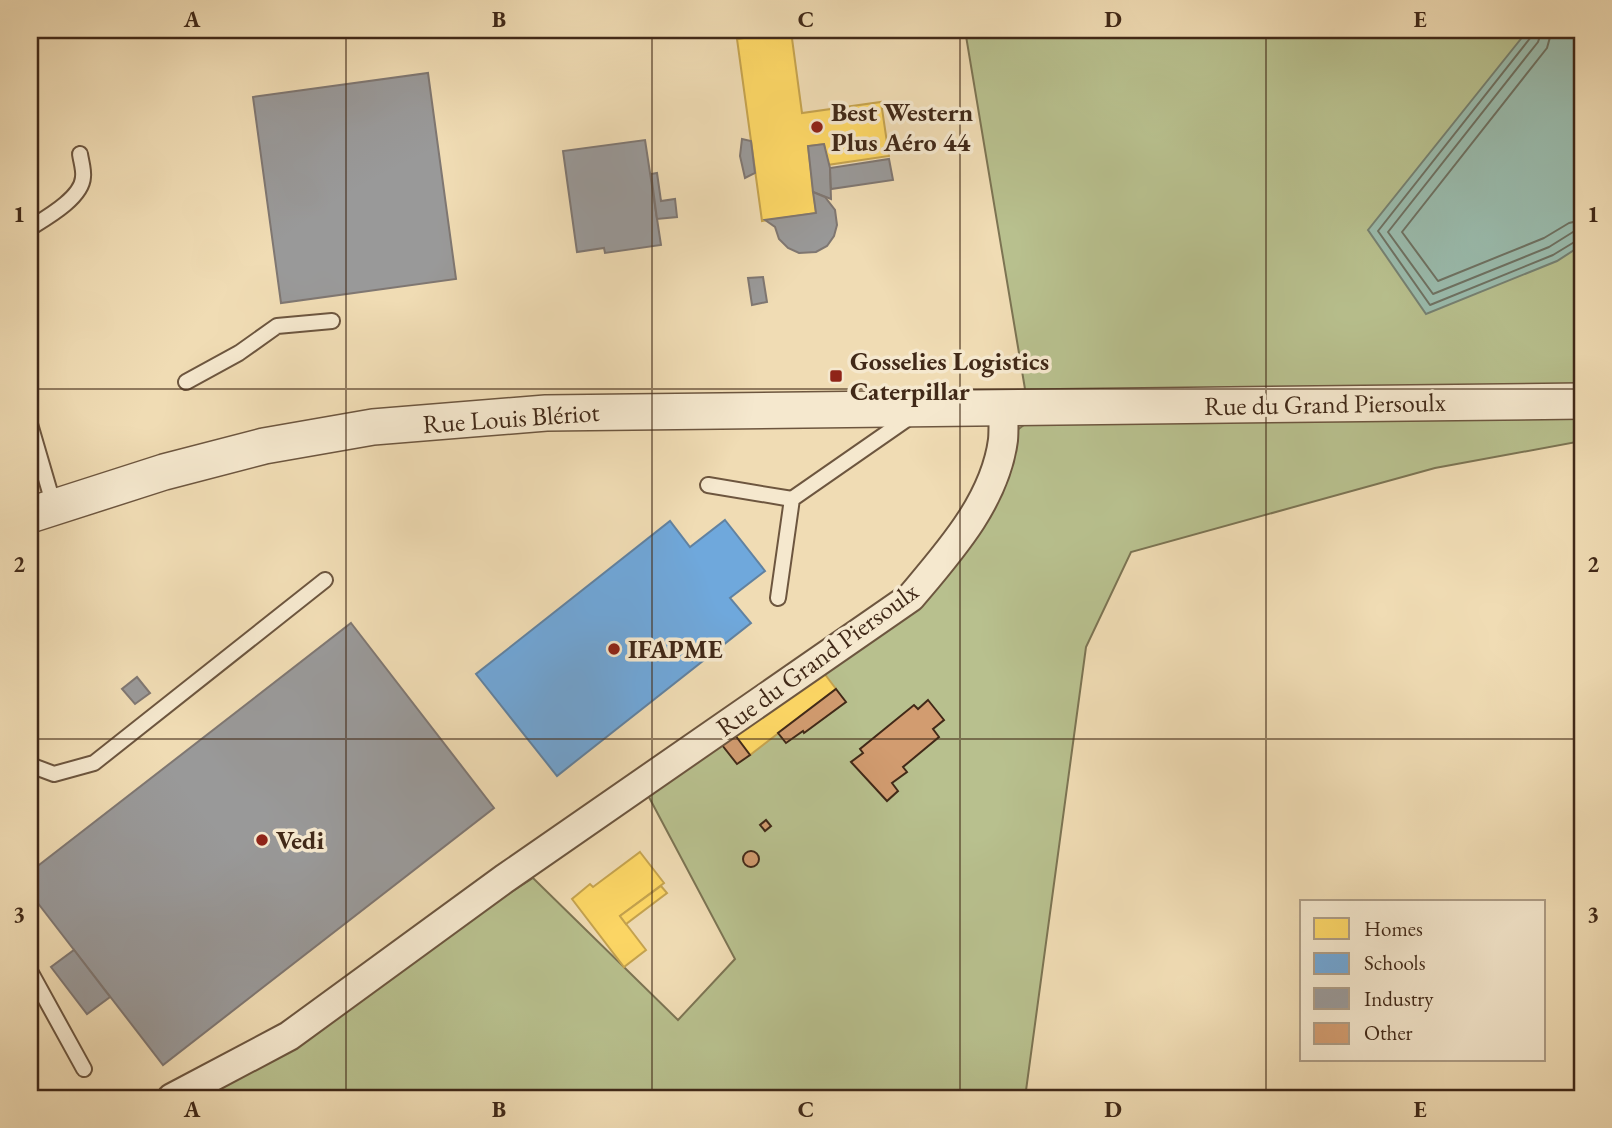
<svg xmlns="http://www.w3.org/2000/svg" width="1612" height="1128" font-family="'EB Garamond',serif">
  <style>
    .green { fill: #b8c08e; stroke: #7c7453; stroke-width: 2 }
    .water { fill: #9abcae; stroke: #768172; stroke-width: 2 }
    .homes { fill: #ffd966; stroke: #c6a44f; stroke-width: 2 }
    .schools { fill: #6fa8dc; stroke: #6182a1; stroke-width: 2 }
    .industry { fill: #999; stroke: #7f7772; stroke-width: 2 }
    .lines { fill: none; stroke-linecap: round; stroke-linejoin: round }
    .shore { stroke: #6e7263; stroke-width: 2 }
    .building { fill: #d29c70; stroke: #412918; stroke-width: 2 }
    .service-casing { stroke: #6d563f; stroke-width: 18 }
    .minor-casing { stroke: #6d563f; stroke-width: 32 }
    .tertiary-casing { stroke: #6d563f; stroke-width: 38 }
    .service { stroke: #f5e8ce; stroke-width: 14 }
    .minor { stroke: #f5e8ce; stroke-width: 28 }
    .tertiary { stroke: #f5e8ce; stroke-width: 35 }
    .grid { fill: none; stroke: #412918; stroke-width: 2; stroke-opacity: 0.55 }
    .poi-dot { fill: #8f2418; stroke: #f5e8ce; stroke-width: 2.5 }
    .labels { text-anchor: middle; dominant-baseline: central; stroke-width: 7; stroke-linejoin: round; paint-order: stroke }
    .poi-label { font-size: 26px; font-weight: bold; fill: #412918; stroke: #f5e8ce; text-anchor: start }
    .street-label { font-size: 26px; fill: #412918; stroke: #f5e8ce }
    .neatline { fill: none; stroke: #412918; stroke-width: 2.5 }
    .grid-label { font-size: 23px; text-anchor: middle; font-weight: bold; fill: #412918 }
  </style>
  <rect width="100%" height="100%" fill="#f0dcb4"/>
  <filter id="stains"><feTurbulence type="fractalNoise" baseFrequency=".00286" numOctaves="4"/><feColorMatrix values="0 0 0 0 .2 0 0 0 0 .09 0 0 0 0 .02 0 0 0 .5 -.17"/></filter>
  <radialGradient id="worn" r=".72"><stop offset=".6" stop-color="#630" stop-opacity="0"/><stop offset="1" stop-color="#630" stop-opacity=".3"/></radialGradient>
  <polygon class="green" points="965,30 1582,30 1582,401 1081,408 1582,419 1582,441 1435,468 1131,552 1086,647 1025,1098 189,1098 533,878 678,1020 735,959 642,784 911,597 1003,441 1046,408 1028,407"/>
  <polygon class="water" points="1528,30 1582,30 1582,245 1557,261 1426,314 1368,230"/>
  <g class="homes">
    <polygon points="791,31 802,113 881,102 889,156 827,165 824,144 808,146 816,213 762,221 737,39"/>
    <polygon points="821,669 836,689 750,755 735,735"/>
    <polygon points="640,852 664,883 620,916 646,950 624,967 572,899 590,884 593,887"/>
    <polygon points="661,886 667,893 626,924 620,916"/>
  </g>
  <polygon class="schools" points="725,520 765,571 730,598 751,623 557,776 476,674 670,521 690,547"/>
  <g class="industry">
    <polygon points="428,73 456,279 281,303 253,97"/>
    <polygon points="742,139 751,141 755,173 745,178 740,156"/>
    <polygon points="645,140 661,245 605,253 604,248 577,252 563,151"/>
    <polygon points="824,144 830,168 831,199 813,192 808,146"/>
    <polygon points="889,159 893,180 831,189 830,168"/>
    <polygon points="657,173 661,201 675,199 677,217 657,219 651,174"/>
    <polygon points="813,192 825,197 835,210 837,225 834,236 827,246 816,252 799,253 788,248 779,239 775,227 765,220 816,213"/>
    <polygon points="763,277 767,302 752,305 748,278"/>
    <polygon points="351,623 494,808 163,1065 30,893 30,872"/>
    <polygon points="137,677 150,693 135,704 122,689"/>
    <polygon points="74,950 110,997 87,1014 51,967"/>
  </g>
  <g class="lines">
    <g class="shore">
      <polyline points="1533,30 1531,37 1378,231 1430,305 1553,255 1576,241 1582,240"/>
      <polyline points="1542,30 1538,42 1388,232 1433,294 1549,247 1573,232 1582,231"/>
      <polyline points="1552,30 1547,48 1402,232 1438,281 1544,238 1569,223 1582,220"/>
    </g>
  </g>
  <g class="building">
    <polygon points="836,689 846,702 804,733 803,731 786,743 778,733"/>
    <polygon points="928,700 944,720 933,729 939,737 903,767 907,772 892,783 898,791 887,801 851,762 863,753 860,749 914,705 918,709"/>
    <polygon points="735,735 750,755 737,764 722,745"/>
    <polygon points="766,820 771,826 765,831 760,825"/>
    <circle cx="751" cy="859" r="8"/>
  </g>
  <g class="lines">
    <g class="service-casing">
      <g id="service">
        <path d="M30 228C46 218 82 198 83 177 84 170 81 161 80 154"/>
        <polyline points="186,382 239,353 277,326 332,321"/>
        <polyline points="30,424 54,506"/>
        <polyline points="708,485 792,499"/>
        <polyline points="778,598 792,499 910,417"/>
        <polyline points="30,765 54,774 94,763 325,580"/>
        <polyline points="30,971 84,1069"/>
      </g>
    </g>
    <g class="minor-casing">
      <path id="minor" d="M172 1098 289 1036 504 879 911 597C949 552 995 501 1003 440 1004 429 1003 418 1004 407"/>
    </g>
    <g class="tertiary-casing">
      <polyline id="tertiary" points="30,515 164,472 264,446 373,427 546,413 1582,401"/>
    </g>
    <use href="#service" class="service"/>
    <use href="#minor" class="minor"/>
    <use href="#tertiary" class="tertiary"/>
  </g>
  <path class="grid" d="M346 30V1098M652 30V1098M960 30V1098M1266 30V1098M30 389H1582M30 739H1582"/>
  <g class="poi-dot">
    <circle cx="817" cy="127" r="7"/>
    <rect x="829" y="369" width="14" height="14" rx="3.5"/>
    <circle cx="614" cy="649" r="7"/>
    <circle cx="262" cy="840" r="7"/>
  </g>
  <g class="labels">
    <g class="poi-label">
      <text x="831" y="112">Best Western<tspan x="831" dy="30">Plus Aéro 44</tspan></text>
      <text x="850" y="361">Gosselies Logistics<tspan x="850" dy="30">Caterpillar</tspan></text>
      <text x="628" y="649">IFAPME</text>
      <text x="276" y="840">Vedi</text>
    </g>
    <g class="street-label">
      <text transform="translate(1325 404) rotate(-1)">Rue du Grand Piersoulx</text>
      <text transform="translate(511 418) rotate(-4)">Rue Louis Blériot</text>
      <text transform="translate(817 659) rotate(-36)">Rue du Grand Piersoulx</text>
    </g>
  </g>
  <rect width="1612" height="1128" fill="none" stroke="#f0dcb4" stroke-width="77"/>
  <rect x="1300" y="900" width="245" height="161" fill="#f5e8ce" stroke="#ad9c85" stroke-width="2"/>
  <rect x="1314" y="918" width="35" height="21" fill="#ffd966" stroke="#ad9c85" stroke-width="2"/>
  <text x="1364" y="936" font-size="21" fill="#412918">Homes</text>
  <rect x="1314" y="953" width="35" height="21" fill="#6fa8dc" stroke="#ad9c85" stroke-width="2"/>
  <text x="1364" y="970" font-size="21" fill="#412918">Schools</text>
  <rect x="1314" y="988" width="35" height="21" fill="#999999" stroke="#ad9c85" stroke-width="2"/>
  <text x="1364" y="1006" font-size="21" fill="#412918">Industry</text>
  <rect x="1314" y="1023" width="35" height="21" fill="#d29c70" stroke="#ad9c85" stroke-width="2"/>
  <text x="1364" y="1040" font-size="21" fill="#412918">Other</text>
  <rect x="38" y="38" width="1536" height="1052" class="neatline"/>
  <g class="grid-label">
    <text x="192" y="27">A</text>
    <text x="499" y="27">B</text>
    <text x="806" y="27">C</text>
    <text x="1113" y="27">D</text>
    <text x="1420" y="27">E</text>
    <text x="19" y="222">1</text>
    <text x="1593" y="222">1</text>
    <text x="19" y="572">2</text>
    <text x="1593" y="572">2</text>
    <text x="19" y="922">3</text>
    <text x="1593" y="922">3</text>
    <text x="192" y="1117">A</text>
    <text x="499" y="1117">B</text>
    <text x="806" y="1117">C</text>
    <text x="1113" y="1117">D</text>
    <text x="1420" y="1117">E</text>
  </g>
  <rect width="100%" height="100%" filter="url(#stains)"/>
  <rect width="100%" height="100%" fill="url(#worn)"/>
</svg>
